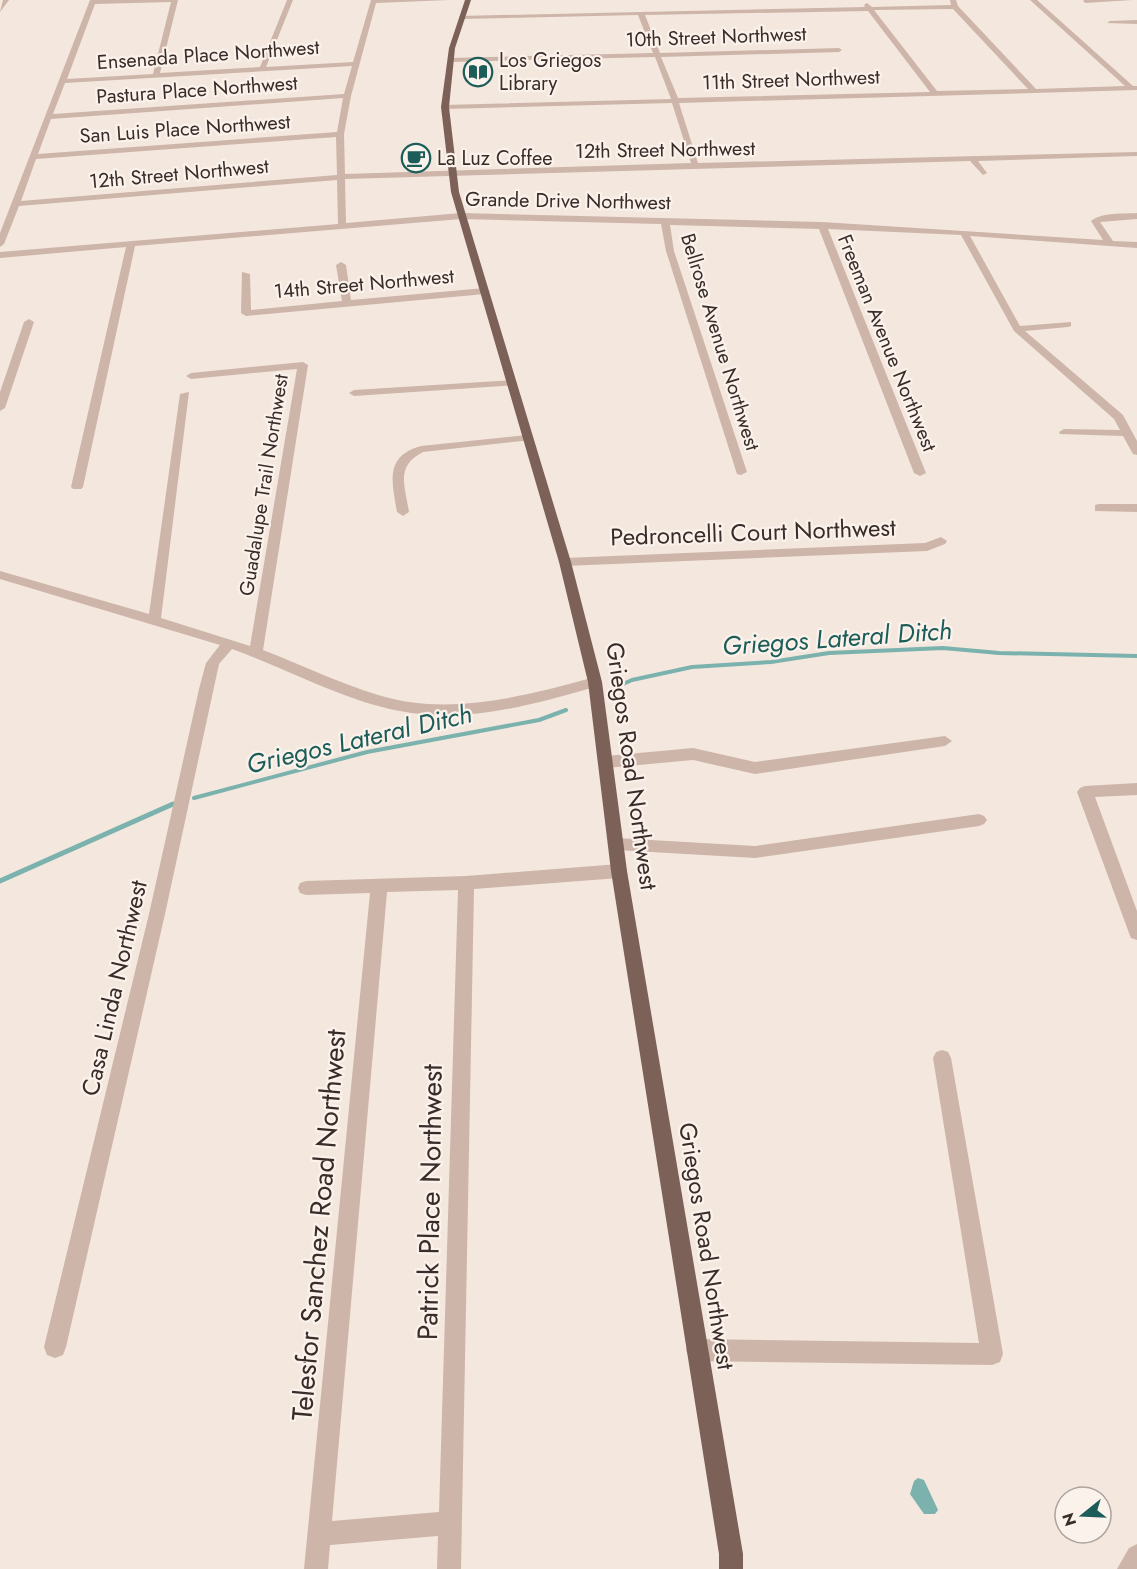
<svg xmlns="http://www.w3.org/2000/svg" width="1137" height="1569" font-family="Jost,sans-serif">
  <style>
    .water { fill: #7bb2ae }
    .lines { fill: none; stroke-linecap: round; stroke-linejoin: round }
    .stream-far1 { stroke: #7bb2ae; stroke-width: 4 }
    .stream { stroke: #7bb2ae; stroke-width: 5 }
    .minor { fill: #cdb5a9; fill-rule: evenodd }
    .major { fill: #7c6159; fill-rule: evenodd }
    .labels { text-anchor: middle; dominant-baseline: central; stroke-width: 4.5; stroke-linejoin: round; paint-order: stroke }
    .far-street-label { font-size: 20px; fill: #392c29; stroke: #fbf2eb }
    .far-poi-label { font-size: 20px; fill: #392c29; stroke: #fbf2eb; text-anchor: start }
    .street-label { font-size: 24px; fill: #392c29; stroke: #fbf2eb }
    .water-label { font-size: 26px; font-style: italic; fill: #1c5d5a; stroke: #fbf2eb }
    .near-street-label { font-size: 28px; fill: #392c29; stroke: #fbf2eb }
  </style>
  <rect width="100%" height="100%" fill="#f4e7de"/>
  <polygon class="water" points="918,1478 924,1480 938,1510 935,1514 924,1514 910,1494 914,1481"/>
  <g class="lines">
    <g class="stream-far1">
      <polyline points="614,688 632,680 692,667 771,662 829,653 943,648 999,653 1137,656"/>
      <polyline points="194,798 367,752 539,720 566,710"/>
    </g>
    <polyline class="stream" points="0,881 173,804"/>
    <g class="minor">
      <polygon points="3,0 9,0 0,12"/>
      <path d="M90 0H178L160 73 260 67 287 0H293L266 67 353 62 371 0H449L376 3 351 96 344 134 345 174 691 163 672 103 445 109 441 107 445 105 671 99 655 57 450 62 447 60 450 58 653 53 638 15 461 19 459 16 865 7 864 5 867 3 872 7 951 5 950 0H956L958 6 1036 89 1125 86 1030 0H1037L1133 86H1137V90L679 103 698 163 1137 152V156L978 161 987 173 983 175 970 161 345 179 346 223 461 213 822 222 1103 240 1091 221C1103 212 1122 214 1137 213V219L1100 222 1113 241 1137 242V248L970 236 1020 326 1071 322V326L1068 327 1025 331 1123 415 1137 441V455L1133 454 1123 436 1060 434 1059 432 1064 429 1120 430 1114 419 1014 331 961 235 828 229 926 473 920 476 914 473 819 229 670 225 674 251 747 472 741 475 737 474 666 251 661 224 461 219 135 246 83 487 81 489H73L71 487 126 247 0 258V252L338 224 337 180 19 206 4 244 0 247V233ZM171 2 153 74 67 79 95 4ZM953 9 1028 89 937 91 874 10ZM868 11 930 92 678 98 661 57 839 52 842 50 839 48 660 53 645 15ZM352 66 344 94 53 114 65 83ZM343 98 337 132 38 154 51 119ZM336 137 337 175 21 201 36 159Z"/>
      <polygon points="1083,0 1132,0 1085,3"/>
      <polygon points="1137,20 1137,24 1107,23 1110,21"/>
      <polygon points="341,262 346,265 351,300 485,288 490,291 485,294 246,316 241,313 242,272 250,274 251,310 342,301 336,265"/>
      <polygon points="29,319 34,322 5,408 0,411 0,392 24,322"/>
      <path d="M303 362 308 365 263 650C302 665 339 683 378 695 450 717 525 696 595 677L602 682 595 687C532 705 466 724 400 711 342 700 288 669 232 649L219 664 165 914 66 1347 63 1355 55 1358 47 1355 44 1347 149 914 199 689 206 663 220 645 0 579V571L149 614 180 394 189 392 161 618 250 646 297 369 191 379 186 376 191 373Z"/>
      <polygon points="512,380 517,383 516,385 354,396 349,393 354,390"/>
      <path d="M527 435 531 436V440L423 452C395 466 405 486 409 512L403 516 397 512C392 483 384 456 421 446Z"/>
      <polygon points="1099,504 1137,504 1137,512 1095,511 1095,505"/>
      <polygon points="941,537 947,541 945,544 927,551 565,566 559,562 565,558 925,543"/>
      <polygon points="945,736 952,741 945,746 755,774 693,760 606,768 599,762 606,756 693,748 755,762"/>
      <polygon points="1137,783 1137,795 1095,797 1137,911 1137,940 1131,938 1129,933 1077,792 1080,788 1085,786"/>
      <polygon points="979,814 984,816 987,820 984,824 979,826 755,858 616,850 610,849 608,844 610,839 616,838 755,846"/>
      <path d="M619 864 625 866 627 871 625 876 619 878 474 889 461 1569H437L438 1536 330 1545 328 1569H304L370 893 306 895 300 893 298 888 300 883 306 881 466 876ZM458 890 439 1512 332 1521 387 892Z"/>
      <polygon points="942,1050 948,1052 951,1058 1003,1354 1000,1362 992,1365 697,1361 689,1358 686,1350 689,1342 697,1339 979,1343 933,1058 936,1052"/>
      <polygon points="1137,1544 1137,1569 1117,1569 1129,1548"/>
    </g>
    <polygon class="major" points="465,0 471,0 455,48 449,107 459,192 571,562 602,682 627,871 743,1554 743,1569 719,1569 719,1554 611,871 588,682 559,562 451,192 441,107 449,48"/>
  </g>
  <defs>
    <g id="library-ring" transform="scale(1.5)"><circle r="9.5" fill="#fbf2eb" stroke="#1c5d5a" stroke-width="1.5"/><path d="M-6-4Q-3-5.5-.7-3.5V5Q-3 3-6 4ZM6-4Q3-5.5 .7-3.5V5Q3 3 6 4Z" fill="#1c5d5a"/></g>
    <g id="cafe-ring" transform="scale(1.5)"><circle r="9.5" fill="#fbf2eb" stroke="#1c5d5a" stroke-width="1.5"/><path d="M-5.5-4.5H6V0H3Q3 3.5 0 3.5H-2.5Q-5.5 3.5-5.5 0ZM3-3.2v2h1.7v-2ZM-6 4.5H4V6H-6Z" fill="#1c5d5a"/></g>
  </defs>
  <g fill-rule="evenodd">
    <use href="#library-ring" x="478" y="72"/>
    <use href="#cafe-ring" x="416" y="158"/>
  </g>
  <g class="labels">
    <g class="far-street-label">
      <text transform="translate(716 37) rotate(-2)">10th Street Northwest</text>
      <text transform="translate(208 55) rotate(-4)">Ensenada Place Northwest</text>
      <text transform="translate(791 80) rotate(-2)">11th Street Northwest</text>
      <text transform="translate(197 90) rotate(-4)">Pastura Place Northwest</text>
      <text transform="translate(185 129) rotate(-4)">San Luis Place Northwest</text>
      <text transform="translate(665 150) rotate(-1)">12th Street Northwest</text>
      <text transform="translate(179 174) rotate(-5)">12th Street Northwest</text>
      <text transform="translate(568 201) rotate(1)">Grande Drive Northwest</text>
      <text transform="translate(364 284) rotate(-5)">14th Street Northwest</text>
      <text transform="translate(720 342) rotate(73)">Bellrose Avenue Northwest</text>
      <text transform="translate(887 343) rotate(68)">Freeman Avenue Northwest</text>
      <text transform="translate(264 485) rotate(-81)">Guadalupe Trail Northwest</text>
    </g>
    <g class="far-poi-label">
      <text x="499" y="60">Los Griegos<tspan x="499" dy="23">Library</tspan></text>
      <text x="437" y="158">La Luz Coffee</text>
    </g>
    <g class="street-label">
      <text transform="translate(753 532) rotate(-2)">Pedroncelli Court Northwest</text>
      <text transform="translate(632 766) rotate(82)">Griegos Road Northwest</text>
      <text transform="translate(114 988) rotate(-77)">Casa Linda Northwest</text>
      <text transform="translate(707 1246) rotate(81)">Griegos Road Northwest</text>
    </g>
    <g class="water-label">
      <text transform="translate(837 638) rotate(-4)">Griegos Lateral Ditch</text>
      <text transform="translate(359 739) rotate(-13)">Griegos Lateral Ditch</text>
    </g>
    <g class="near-street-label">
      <text transform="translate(430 1202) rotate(-89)">Patrick Place Northwest</text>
      <text transform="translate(319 1225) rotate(-85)">Telesfor Sanchez Road Northwest</text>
    </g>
  </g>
  <g transform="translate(1083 1515) rotate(252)"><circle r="28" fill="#fbf2eb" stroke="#ada39d" stroke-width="1.5"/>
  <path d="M0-4.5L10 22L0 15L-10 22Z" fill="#1c5d5a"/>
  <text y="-9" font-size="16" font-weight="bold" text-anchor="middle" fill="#392c29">N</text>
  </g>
</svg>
